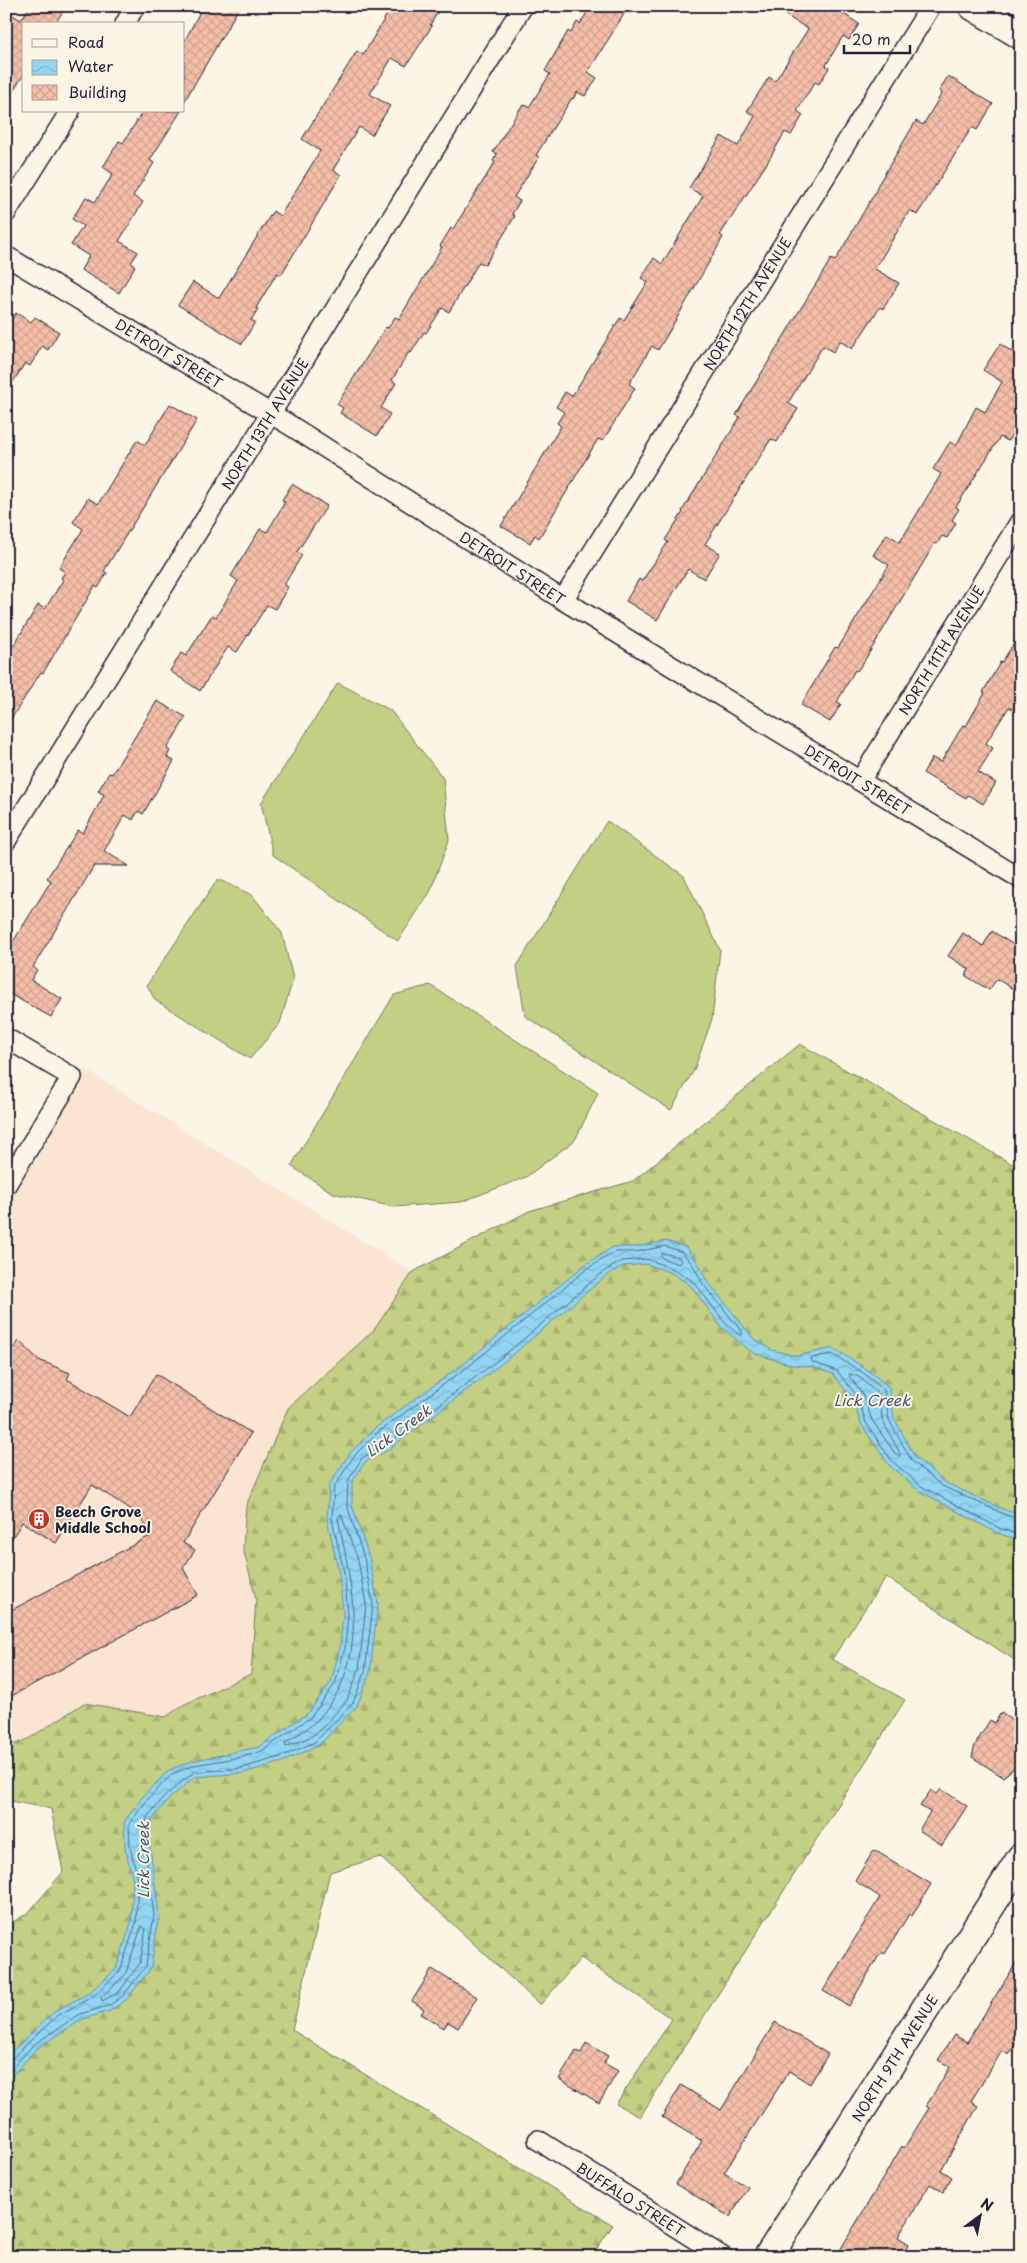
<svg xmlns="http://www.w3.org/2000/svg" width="1027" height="2263" font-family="'Playpen Sans',sans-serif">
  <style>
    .built { fill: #fae4d2 }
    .forest { fill: url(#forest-firs); stroke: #727960 }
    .pitch { fill: #c3d084; stroke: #727960 }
    .water { fill: url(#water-waves); stroke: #658da9 }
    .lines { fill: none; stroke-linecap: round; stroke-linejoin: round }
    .shore { stroke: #4e6a84; stroke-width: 1 }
    .building { fill: url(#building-cross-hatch); stroke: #22223b }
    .street-casing { stroke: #22223b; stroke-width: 22 }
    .secondary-casing { stroke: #22223b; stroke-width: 31 }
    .street { stroke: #fcf5e5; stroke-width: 19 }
    .secondary { stroke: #fcf5e5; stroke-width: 28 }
    .labels { text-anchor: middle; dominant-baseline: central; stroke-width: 4; stroke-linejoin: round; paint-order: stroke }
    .street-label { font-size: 14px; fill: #22223b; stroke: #fcf5e5 }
    .poi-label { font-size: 14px; font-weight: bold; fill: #22223b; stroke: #fcf5e5; text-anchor: start }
    .water-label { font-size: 15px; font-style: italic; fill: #435872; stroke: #fcf5e5 }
  </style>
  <defs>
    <pattern id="forest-firs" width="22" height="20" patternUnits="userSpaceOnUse" patternTransform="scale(1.25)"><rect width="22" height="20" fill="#c3d084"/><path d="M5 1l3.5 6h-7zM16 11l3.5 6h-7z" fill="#a7b273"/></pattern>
    <pattern id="water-waves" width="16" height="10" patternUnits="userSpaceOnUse" patternTransform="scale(1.25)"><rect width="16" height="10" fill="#91d5f2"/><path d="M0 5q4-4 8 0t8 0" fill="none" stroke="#7db7d0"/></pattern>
    <pattern id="building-cross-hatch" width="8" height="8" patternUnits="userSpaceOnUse" patternTransform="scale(1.25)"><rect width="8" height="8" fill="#f4bea7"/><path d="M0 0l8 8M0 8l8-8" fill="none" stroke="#d1a391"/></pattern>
  </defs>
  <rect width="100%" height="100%" fill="#fcf5e5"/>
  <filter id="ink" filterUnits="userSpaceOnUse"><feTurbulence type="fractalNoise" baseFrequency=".02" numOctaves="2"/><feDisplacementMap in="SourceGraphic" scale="10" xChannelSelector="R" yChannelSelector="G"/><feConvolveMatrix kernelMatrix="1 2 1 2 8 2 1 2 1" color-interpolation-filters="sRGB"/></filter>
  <g filter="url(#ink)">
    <polygon class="built" points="83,1068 413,1272 374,1330 288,1408 246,1506 243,1548 256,1599 251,1674 183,1705 166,1717 84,1703 30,1738 6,1748 6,1206"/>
    <polygon class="forest" points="800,1044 1021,1169 1021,1664 886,1577 832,1659 905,1700 640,2117 616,2104 672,2019 581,1958 540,2005 380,1857 330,1872 292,2030 613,2225 591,2257 6,2257 6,1926 28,1913 63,1872 51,1809 6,1800 6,1748 30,1738 84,1703 166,1717 183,1705 251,1674 256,1599 243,1548 246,1506 288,1408 374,1330 413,1272 529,1211 633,1181"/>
    <g class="pitch">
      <polygon points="338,683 390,710 443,778 449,840 430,892 398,941 273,855 261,803"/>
      <polygon points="607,821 684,876 720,950 712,1019 694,1070 671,1110 525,1016 517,966"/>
      <polygon points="218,879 252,895 282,933 293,979 280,1023 250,1059 155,1000 147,985"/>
      <polygon points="430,985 598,1093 575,1140 526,1177 461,1202 394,1207 333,1193 291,1166 394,995"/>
    </g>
    <polygon class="water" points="666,1241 686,1247 698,1263 707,1281 754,1339 772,1350 796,1356 833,1348 865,1368 889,1387 894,1418 915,1457 944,1482 1007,1511 1021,1514 1021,1541 997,1533 918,1490 889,1465 862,1426 852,1399 833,1374 814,1367 792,1365 753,1353 722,1328 691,1286 672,1273 646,1264 623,1266 606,1276 505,1361 388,1450 365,1462 352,1482 352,1505 369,1557 378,1604 370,1673 357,1706 318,1746 282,1762 243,1773 195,1777 171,1797 152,1820 149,1840 159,1915 151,1968 126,2000 110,2011 83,2019 36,2049 6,2083 6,2057 55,2011 89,1993 116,1969 131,1923 133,1880 125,1848 124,1822 144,1795 169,1770 192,1761 259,1747 308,1713 331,1682 340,1647 343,1614 339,1573 327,1519 329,1485 350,1453 375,1428 466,1362 586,1264 613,1247 635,1247"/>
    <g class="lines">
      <g class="shore">
        <polygon points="663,1253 679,1257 681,1262 678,1264 662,1258 661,1255"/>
        <polygon points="850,1374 859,1377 878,1394 883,1422 900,1453 899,1456 896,1455 872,1420 862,1393 850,1377"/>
        <path d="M341 1514 358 1560 366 1604 359 1670 347 1700 325 1725 312 1736 286 1747 285 1743C295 1736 307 1730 316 1721 372 1664 352 1587 338 1518Z"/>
        <polyline points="1021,1519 1006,1515 942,1486 912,1461 889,1420 884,1390 862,1372 832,1354 811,1358 812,1362 837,1371 857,1396 866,1423 892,1461 921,1486 999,1528 1021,1536"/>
        <polygon points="142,1926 146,1929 140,1963 119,1992 102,2001 101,1997 125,1975"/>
        <polyline points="6,2060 12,2058 58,2015 92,1997 120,1971 136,1923 138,1879 130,1847 129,1824 148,1799 172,1774 194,1765 243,1757 262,1751 311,1717 335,1684 345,1648 348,1614 344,1572 332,1519 334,1487 354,1456 378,1432 469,1366 588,1268 615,1252 636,1252 665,1246 682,1252 693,1265 703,1284 742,1331 742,1335 739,1335 726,1324 694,1282 674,1269 647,1259 622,1261 603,1272 502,1357 386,1445 362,1458 348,1481 347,1505 364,1558 373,1604 365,1672 353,1703 315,1742 280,1757 242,1768 194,1772 167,1794 147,1817 144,1839 154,1915 146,1966 123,1996 108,2006 80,2014 33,2045 6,2075"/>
      </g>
    </g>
    <g class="building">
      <polygon points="30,6 66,6 55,24 24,24 24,74 6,102 6,11 21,20"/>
      <polygon points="203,6 240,6 184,102 184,42"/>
      <polygon points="392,6 428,6 438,12 430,25 432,26 406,66 392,58 370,94 390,106 372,135 359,127 333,170 341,175 281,275 277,273 256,308 258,309 251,320 255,322 242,344 178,305 193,282 219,298 273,211 280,216 320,151 302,139 357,51 363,55"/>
      <polygon points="591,6 629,6 588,72 597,78 585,96 577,92 573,99 572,98 536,155 539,157 514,197 520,201 512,214 515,216 485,265 479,262 449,312 442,308 426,333 424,332 411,353 409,352 392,380 396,383 381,408 390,414 377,436 340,413 343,408 337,404 386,327 388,328 395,317 399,319 442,247 440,246 451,228 453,229 495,162 493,161 497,154 493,152 521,107 525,105 529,107 550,74 545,71 568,31 571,33 577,22 580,24"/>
      <polygon points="771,6 832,6 859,24 849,40 843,36 826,65 829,68 819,84 815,82 797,111 803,115 791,135 785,132 767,163 720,235 723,237 716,250 670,330 658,350 652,346 629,384 635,388 603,441 598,439 539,538 535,535 530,543 501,526 561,426 557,423 564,412 556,407 565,392 572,396 620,318 624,320 648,282 641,278 654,258 662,264 703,196 689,188 721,136 738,146 755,116 747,111 769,77 775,81 808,29"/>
      <polygon points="948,76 993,104 977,130 972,127 917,215 910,210 875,269 899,283 883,309 880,307 852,349 840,341 833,352 823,346 788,403 798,409 777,442 771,439 705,544 720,553 704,579 688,569 657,620 626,601 639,579 642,581 668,542 665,540 683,512 682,511 740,417 736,415 831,259 835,261 877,189 876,188 916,121 923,125 942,93 939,91"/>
      <polygon points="143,111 181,111 150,160 154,163 133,196 143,202 119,241 138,252 131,263 135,266 119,293 81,270 89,256 71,245 83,226 72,219 86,197 95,202 113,174 103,167 119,141 123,143"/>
      <polygon points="16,313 31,322 35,317 59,332 48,350 42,346 30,366 25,363 6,393 6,328"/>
      <polygon points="1000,344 1017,355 1021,349 1021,418 1008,441 1000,437 956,507 959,509 952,520 956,523 947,538 942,536 937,544 935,543 863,663 857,671 855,670 837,702 841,704 830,722 801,705 835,647 838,648 889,565 873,555 887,534 900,542 941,474 933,469 950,442 956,446 976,407 985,412 1002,382 983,370"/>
      <polygon points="170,404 197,420 104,571 107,573 98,588 95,586 43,673 41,672 6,727 6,658 38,605 45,609 63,580 61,578 65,572 59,568 83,529 73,522 88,498 98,504 137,440 145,445"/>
      <polygon points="292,484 327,506 297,552 302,555 284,585 288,587 275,609 267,605 237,652 228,647 200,691 170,671 181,653 186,656 212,615 216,617 238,581 231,576 260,529 267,532 285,502 282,500"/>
      <polygon points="1021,632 1021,715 1009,707 986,743 993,748 978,772 996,783 983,804 968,795 966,798 923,773 932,758 941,762 963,725 966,726 985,693 983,692 1001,661 1002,662"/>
      <polygon points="157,701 186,717 167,749 170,751 167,757 174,761 143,814 138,811 133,820 125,815 104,851 129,866 94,866 33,967 37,970 31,980 62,999 51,1017 6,992 6,953 51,881 47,878 78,830 83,833 104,795 98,791 109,773 112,774"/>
      <polygon points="992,931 1017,947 1014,951 1021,955 1021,994 997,979 989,990 966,976 969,969 948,956 963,933 983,946"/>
      <polygon points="19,1341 39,1360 70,1373 67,1379 130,1417 156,1374 251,1433 183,1543 195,1550 183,1568 198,1595 6,1699 6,1613 150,1536 140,1515 92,1485 56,1543 22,1522 6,1548 6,1344 14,1348"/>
      <polygon points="1001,1712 1021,1725 1021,1756 1013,1769 1003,1777 972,1757 975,1745 990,1720 995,1723"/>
      <polygon points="941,1789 967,1806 942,1845 919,1830 930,1812 920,1806 931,1790 937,1794"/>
      <polygon points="874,1850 931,1884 912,1916 909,1914 885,1954 882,1952 878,1957 849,2006 823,1991 880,1897 855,1881"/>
      <polygon points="1021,1955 1021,2035 1009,2055 1002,2051 971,2101 978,2106 941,2170 952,2177 943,2192 930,2184 898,2237 909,2244 901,2257 836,2257 902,2146 904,2148 929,2108 926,2106 950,2067 938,2060 954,2035 967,2042"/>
      <polygon points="432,1969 477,1997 458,2028 448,2022 444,2028 421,2014 424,2009 412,2001"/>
      <polygon points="775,2022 828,2054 810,2084 789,2071 724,2173 748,2187 730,2217 676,2184 702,2141 662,2117 681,2085 721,2110"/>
      <polygon points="586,2043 608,2056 604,2063 618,2071 599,2103 559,2079 576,2051 581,2053"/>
    </g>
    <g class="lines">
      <g class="street-casing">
        <g id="street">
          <polyline points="125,24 135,6"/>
          <polyline points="6,213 70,111"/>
          <path id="s1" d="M6 256 288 424 563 600 1021 879"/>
          <path id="s2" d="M563 600 931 6"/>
          <path id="s3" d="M860 781 1021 520"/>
          <path id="s4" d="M6 841 523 6"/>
          <polyline points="6,1038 72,1077 6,1185"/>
          <path id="s5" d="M538 2140 723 2257"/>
        </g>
      </g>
      <g class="secondary-casing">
        <g id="secondary">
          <polyline points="973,6 1021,35"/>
          <path id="s6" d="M768 2257 1021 1858"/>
        </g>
      </g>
      <use href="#street" class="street"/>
      <use href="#secondary" class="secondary"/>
    </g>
  </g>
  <defs>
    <g id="building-disc" transform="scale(1.125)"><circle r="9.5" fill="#c8321e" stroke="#fcf5e5"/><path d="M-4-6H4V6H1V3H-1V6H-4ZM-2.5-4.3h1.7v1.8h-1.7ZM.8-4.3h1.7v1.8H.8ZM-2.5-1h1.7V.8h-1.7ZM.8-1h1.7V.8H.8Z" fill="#fff"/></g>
  </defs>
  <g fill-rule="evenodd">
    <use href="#building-disc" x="39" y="1519"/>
  </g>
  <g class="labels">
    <g class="street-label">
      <text stroke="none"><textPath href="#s2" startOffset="349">NORTH 12TH AVENUE</textPath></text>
      <text stroke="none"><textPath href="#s1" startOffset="190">DETROIT STREET</textPath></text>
      <text stroke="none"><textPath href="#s4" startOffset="491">NORTH 13TH AVENUE</textPath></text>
      <text stroke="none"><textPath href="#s1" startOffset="595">DETROIT STREET</textPath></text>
      <text stroke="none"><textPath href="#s3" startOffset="154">NORTH 11TH AVENUE</textPath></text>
      <text stroke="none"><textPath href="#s1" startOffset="1000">DETROIT STREET</textPath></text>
      <text stroke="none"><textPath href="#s6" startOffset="236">NORTH 9TH AVENUE</textPath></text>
      <text stroke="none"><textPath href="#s5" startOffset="110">BUFFALO STREET</textPath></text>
    </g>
    <g class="poi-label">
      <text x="55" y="1511">Beech Grove<tspan x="55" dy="16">Middle School</tspan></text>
    </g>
    <g class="water-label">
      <text x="872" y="1399">Lick Creek</text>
      <text transform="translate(398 1430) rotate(-36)">Lick Creek</text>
      <text transform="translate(142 1860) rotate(-90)">Lick Creek</text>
    </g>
  </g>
  <rect width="1027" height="2263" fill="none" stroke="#fcf5e5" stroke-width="25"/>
  <rect x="12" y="12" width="1002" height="2238" fill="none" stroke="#22223b" stroke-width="2" filter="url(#ink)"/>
  <rect x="22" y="22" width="162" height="90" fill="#fcf5e5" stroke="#a5a1a1"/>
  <rect x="32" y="39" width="25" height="8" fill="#fcf5e5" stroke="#a5a1a1"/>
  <text x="68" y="48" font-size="15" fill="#22223b">Road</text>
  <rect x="32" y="60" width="25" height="15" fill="url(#water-waves)" stroke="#a5a1a1"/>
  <text x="68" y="72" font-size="15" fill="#22223b">Water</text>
  <rect x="32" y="85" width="25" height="15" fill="url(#building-cross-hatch)" stroke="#a5a1a1"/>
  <text x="68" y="98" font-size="15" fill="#22223b">Building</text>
  <g transform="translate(980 2216) rotate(32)" stroke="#fcf5e5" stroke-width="4" paint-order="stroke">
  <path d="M0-4L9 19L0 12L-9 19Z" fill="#22223b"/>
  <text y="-8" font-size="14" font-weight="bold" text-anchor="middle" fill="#22223b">N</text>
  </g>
  <path d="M844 45v8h66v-8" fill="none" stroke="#22223b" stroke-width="2.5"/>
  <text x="852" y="45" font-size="15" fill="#22223b" stroke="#fcf5e5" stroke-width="4" paint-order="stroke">20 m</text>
</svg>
